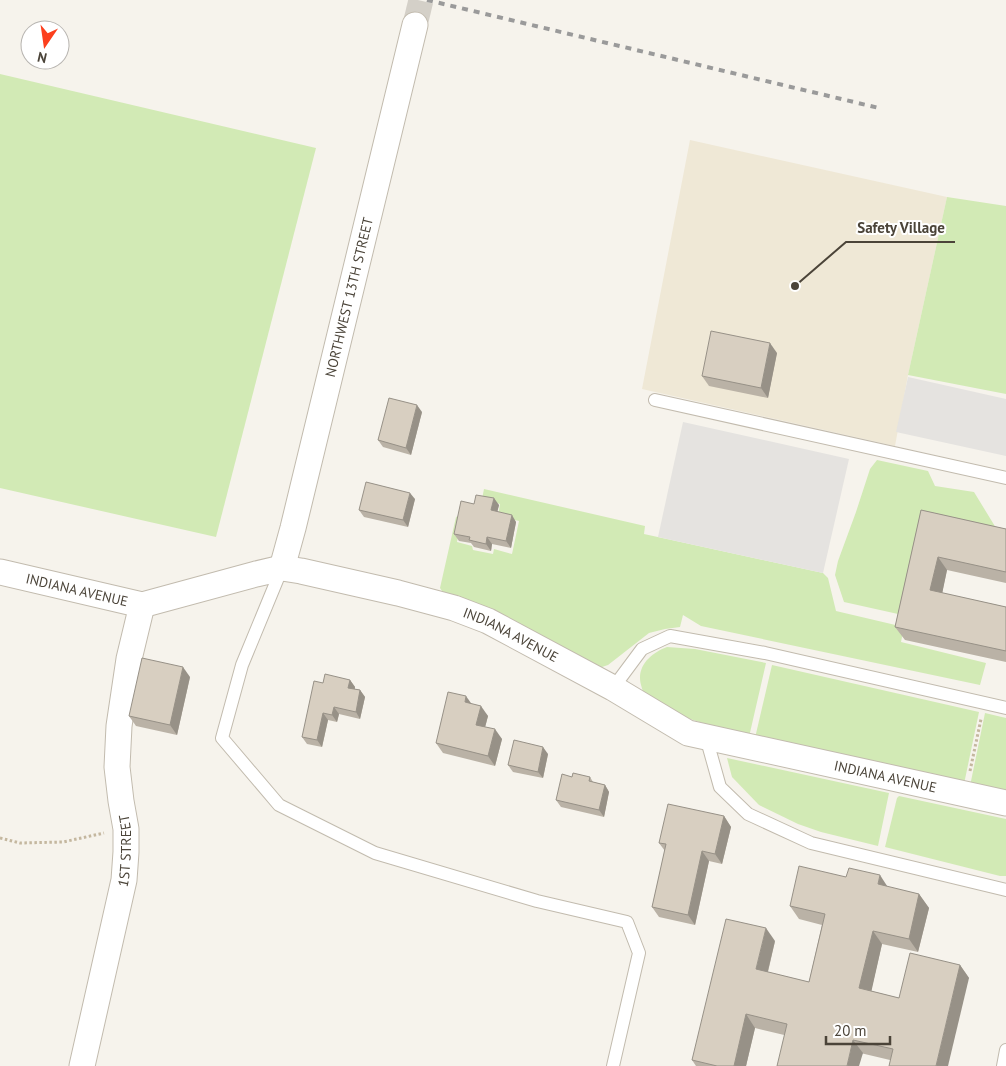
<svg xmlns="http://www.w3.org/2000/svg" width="1006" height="1066" font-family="'PT Sans',sans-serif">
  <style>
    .education { fill: #efe8d6 }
    .green { fill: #d2eab5 }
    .parking { fill: #e5e3e0 }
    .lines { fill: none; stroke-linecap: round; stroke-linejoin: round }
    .street-tunnel { stroke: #d4d0c8; stroke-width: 25; stroke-dasharray: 25 12; stroke-linecap: butt }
    .lane-casing { stroke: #c2bbae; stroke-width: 14 }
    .street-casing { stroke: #c2bbae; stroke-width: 27 }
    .path { stroke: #c4b79f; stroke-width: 3; stroke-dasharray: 2.5 2.5; stroke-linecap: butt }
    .lane { stroke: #fff; stroke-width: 12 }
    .street { stroke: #fff; stroke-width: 25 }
    .rail { stroke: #9a9a9a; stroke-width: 4; stroke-dasharray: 6 6; stroke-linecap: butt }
    .wall { fill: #bab2a6 }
    .shaded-wall { fill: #979187 }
    .building { fill: #d8cfc1; stroke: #979187 }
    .labels { text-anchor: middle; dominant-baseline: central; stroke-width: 4; stroke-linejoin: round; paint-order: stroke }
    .street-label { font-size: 14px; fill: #4b4439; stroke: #fff }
    .leader { fill: none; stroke: #4b4439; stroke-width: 2 }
    .callout-dot { fill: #4b4439; stroke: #fff; stroke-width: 2 }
    .callout-label { font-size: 15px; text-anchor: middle; font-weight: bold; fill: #4b4439; stroke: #fff; stroke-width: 4; stroke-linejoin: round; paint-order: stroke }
  </style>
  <rect width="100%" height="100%" fill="#f6f3ec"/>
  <polygon class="education" points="690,140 947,197 908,375 895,446 642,389"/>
  <g class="green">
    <polygon points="0,74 316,148 216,537 0,488"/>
    <polygon points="947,197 1006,206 1006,394 908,375"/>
    <polygon points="877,460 928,471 935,486 974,492 996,528 929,521 907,616 844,602 835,575 838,561 856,512 870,469"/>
    <polygon points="484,489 645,526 644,534 823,573 828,578 836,611 904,627 901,642 986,663 980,685 701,626 683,615 680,627 665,629 649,633 617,658 608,665 599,668 444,594 440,588 456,517 462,514 457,542 472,546 473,550 493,554 494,549 512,554 519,521 498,516 500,504 482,499"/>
    <path d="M667 647 695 649 766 663 749 737 725 730 690 719 645 697C643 691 640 684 640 678 640 662 654 652 667 647Z"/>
    <polygon points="772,665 979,712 964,784 755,738"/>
    <polygon points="985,713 1006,718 1006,795 970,786"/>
    <polygon points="727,758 889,793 878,846 821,832 798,824 759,805 732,777"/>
    <polygon points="899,796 1006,819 1006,876 1000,876 885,847 897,798"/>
  </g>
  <g class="parking">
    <polygon points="908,377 1006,399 1006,456 896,432"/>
    <polygon points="683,422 849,459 823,573 658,537"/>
  </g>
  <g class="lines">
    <polyline class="street-tunnel" points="415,25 421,0"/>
    <g class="lane-casing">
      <g id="lane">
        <polyline points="655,400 1006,478"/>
        <polyline points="282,568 242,665 222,738 279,805 375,853 537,901 627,922 639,953 613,1066"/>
        <polyline points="613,688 642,649 670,636 765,653 1006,708"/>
        <polyline points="706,737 720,787 748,814 811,843 1006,890"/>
        <polyline points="1003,1066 1006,1050"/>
      </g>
    </g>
    <g class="street-casing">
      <g id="street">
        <path id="s1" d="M282 568 293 528 415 25"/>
        <path id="s2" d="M0 572 142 605 256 574 282 568 301 571 398 593 454 608 488 621 613 688 688 733 1006 803"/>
        <path id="s3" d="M82 1066 124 880 126 852V829L121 801 117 767 119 726 129 659 142 605"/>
      </g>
    </g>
    <g class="path">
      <polyline points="970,771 981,719"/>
      <polyline points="0,838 20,843 63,842 104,833"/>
    </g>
    <use href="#lane" class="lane"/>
    <use href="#street" class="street"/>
    <polyline class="rail" points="427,0 879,108"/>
  </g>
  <g class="wall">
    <polygon points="777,353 768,398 709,386 702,376"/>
    <polygon points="422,412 411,455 383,447 378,440"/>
    <polygon points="415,499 408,527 364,517 359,510"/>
    <polygon points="474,504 499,505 497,512 516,522 511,548 492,544 491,551 474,547 471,543 459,541 454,534"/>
    <polygon points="921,510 1006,529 1006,583 947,570 942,593 1006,607 1006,662 905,640 895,627"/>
    <polygon points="190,677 177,735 136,726 129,716"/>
    <polygon points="350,680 355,687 355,689 360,690 365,697 360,719 339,714 337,722 328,720 322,747 307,744 302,737"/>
    <polygon points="472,704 488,716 485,727 502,739 495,766 443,753 436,743"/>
    <polygon points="548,754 543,778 513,772 508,765"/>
    <polygon points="572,777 590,777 593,782 605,785 609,792 604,817 561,807 556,800"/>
    <polygon points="724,816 731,827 722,864 709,861 695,925 659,917 652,907 665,851 659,843"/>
    <polygon points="888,887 919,894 929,908 918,952 882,944 871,991 899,998 960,965 969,978 890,1060 755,1028 746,1066 696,1066 692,1060 775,941 768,972 809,982 822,925 799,919 790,906"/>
  </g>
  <g class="shaded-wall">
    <polygon points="770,343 777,353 768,398 761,388"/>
    <polygon points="417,405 422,412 411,455 406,448"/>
    <polygon points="410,493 415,499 408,527 403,520"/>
    <polygon points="494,498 499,505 496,517 491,510"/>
    <polygon points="512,515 516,522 511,548 506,541"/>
    <polygon points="487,537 492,544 491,551 486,544"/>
    <polygon points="938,557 947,570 940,604 930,590"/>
    <polygon points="183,667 190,677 177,735 170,725"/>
    <polygon points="350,680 355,687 353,695 348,688"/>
    <polygon points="360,690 365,697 360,719 356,712"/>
    <polygon points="466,696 473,706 465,702"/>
    <polygon points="481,706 488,716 483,735 476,725"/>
    <polygon points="334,707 339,714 337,722 332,715"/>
    <polygon points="323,713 328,720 322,747 317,740"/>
    <polygon points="495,729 502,739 495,766 488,756"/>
    <polygon points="543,747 548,754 543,778 538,772"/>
    <polygon points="605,785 609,792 604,817 599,810"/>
    <polygon points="724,816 731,827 722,864 715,854"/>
    <polygon points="702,851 709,861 695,925 688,915"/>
    <polygon points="880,875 889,889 878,884"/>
    <polygon points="919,894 929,908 918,952 909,939"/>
    <polygon points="766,928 775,941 765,983 756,969"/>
    <polygon points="873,931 882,944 869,1002 859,988"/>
    <polygon points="960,965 969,978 948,1066 936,1066"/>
    <polygon points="746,1014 755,1028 746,1066 734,1066"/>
    <polygon points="853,1040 863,1053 859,1066 847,1066"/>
  </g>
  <g class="building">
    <polygon points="711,331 770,343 761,388 702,376"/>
    <polygon points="389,398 417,405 406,448 378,440"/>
    <polygon points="366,482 410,493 403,520 359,510"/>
    <polygon points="476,495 494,498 491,510 512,515 506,541 487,537 486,544 469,540 470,537 454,534 461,501 474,504"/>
    <polygon points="921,510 1006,529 1006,572 938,557 930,590 1006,607 1006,651 895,627"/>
    <polygon points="142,658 183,667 170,725 129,716"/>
    <polygon points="325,674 350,680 348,688 360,690 356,712 334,707 332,715 323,713 317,740 302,737 314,681 323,683"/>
    <polygon points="448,692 466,696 465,702 481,706 476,725 495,729 488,756 436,743"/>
    <polygon points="514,740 543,747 538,772 508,765"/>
    <polygon points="573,773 590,777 589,781 605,785 599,810 556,800 562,774 572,777"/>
    <polygon points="668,804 724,816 715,854 702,851 688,915 652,907 666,844 659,843"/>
    <polygon points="799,866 846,877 849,868 880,875 878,884 919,894 909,939 873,931 859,988 899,998 910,953 960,965 936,1066 889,1066 893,1049 853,1040 847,1066 777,1066 787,1024 746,1014 734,1066 717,1066 692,1060 726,919 766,928 756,969 809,982 825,914 790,906"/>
  </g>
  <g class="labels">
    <g class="street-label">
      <text stroke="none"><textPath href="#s1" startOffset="279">NORTHWEST 13TH STREET</textPath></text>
      <text stroke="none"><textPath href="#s2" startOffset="79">INDIANA AVENUE</textPath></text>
      <text stroke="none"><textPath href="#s2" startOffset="530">INDIANA AVENUE</textPath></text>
      <text stroke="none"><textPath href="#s2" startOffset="935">INDIANA AVENUE</textPath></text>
      <text stroke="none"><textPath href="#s3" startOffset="220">1ST STREET</textPath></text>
    </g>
  </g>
  <path class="leader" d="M795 286L846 242H955"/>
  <circle class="callout-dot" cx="795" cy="286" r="5"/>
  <g class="callout-label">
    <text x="901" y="233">Safety Village</text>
  </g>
  <g transform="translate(45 45) rotate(193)"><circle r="24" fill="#ffffff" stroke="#b7b4b0"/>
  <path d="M0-4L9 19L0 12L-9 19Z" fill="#fc3f1d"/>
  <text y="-8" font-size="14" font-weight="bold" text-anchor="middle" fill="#4b4439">N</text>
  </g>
  <path d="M826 1036v8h64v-8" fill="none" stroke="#4b4439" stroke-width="2.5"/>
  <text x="834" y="1036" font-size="15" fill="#4b4439" stroke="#ffffff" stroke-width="4" paint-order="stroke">20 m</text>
</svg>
